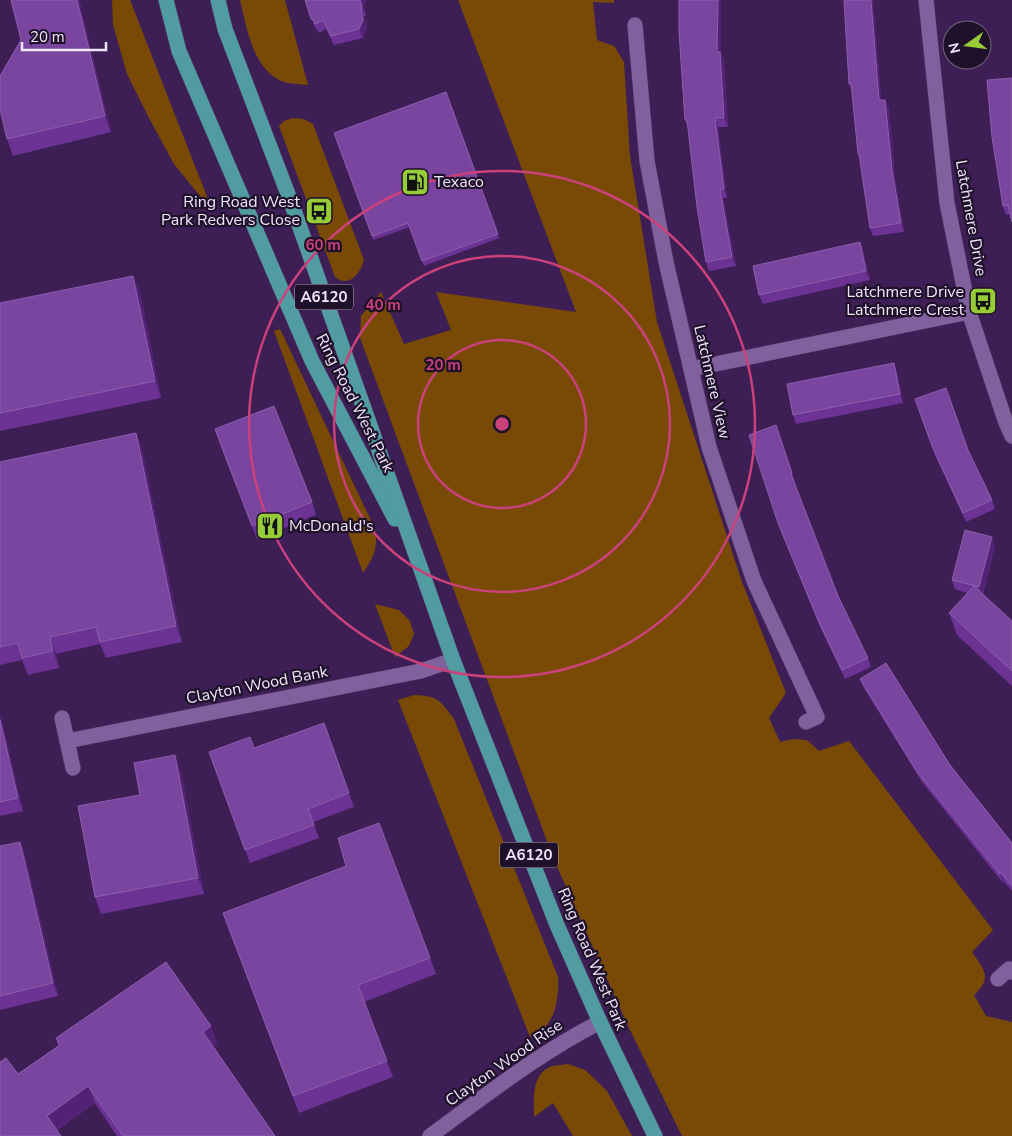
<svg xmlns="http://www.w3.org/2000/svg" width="1012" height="1136" font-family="'Nunito Sans',sans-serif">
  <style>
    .green { fill: #794a05 }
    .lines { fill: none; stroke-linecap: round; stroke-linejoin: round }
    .minor-casing { stroke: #553a67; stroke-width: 16 }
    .trunk-casing { stroke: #553a67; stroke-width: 16 }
    .minor { stroke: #80619d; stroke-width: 15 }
    .trunk { stroke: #509ca0; stroke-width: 15 }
    .wall { fill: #6c3294 }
    .shaded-wall { fill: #532276 }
    .building { fill: #7a459f; stroke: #8d5ead }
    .ring { fill: none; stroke: #cb417b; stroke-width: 2.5 }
    .labels { text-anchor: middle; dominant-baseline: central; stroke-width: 4.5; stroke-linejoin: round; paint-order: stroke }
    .shield { fill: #1e1129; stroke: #b1a6bb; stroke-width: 1 }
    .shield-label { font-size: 15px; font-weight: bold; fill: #f0e6fa }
    .poi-label { font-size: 16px; fill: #f0e6fa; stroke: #1e1129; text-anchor: start }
    .street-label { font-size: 16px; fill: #f0e6fa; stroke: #1e1129 }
    .centre { fill: #cb417b; stroke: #1e1129; stroke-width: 2.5 }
    .ring-label { font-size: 15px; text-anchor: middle; font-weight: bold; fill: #cb417b; stroke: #1e1129; stroke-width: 4.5; stroke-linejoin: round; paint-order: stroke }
  </style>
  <rect width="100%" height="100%" fill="#3d1f55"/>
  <g class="green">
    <polygon points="112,0 130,0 213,212 174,164 149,118 127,74 113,25"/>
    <path d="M240 0H285L308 85C300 84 288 84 281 81 252 67 247 28 240 0Z"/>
    <path d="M458 0H614V3L593 2 597 40 614 46 624 62 630 156 657 322 742 582 786 693 769 718 780 742 793 739 807 740 819 751 849 741 993 930 972 952C984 970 993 977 974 995L986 1016 1012 1022V1136H682L629 1028 554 860 360 338 361 316 381 292 404 344 451 330 436 292 576 312Z"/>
    <path d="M293 118 304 119 313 124 364 260C360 274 349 288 335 277L279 126 284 121Z"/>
    <path d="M280 329 375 529C378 549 374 556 363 573L274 331Z"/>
    <polygon points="375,604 399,610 410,621 414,634 409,646 395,657"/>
    <path d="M414 695C438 696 440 700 454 719L558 977C559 994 557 1016 543 1029 540 1032 534 1035 530 1037L398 700Z"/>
    <path d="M568 1064 585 1070 607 1091 632 1136H573L553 1103 534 1117C534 1102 531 1077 548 1068 553 1065 562 1065 568 1064Z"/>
  </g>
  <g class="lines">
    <g class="minor-casing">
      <g id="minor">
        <polyline points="926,0 947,203 969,312 1005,420 1012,436"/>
        <polyline points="635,25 647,161 666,262 709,447 754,581 817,717 806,722"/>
        <polyline points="691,369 969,312"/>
        <polyline points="62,718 73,768"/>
        <polyline points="67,741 421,671 453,660"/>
        <polyline points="998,979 1009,969 1012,972"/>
        <path d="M430 1136C485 1096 539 1053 600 1022"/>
      </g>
    </g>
    <g class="trunk-casing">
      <g id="trunk">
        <polyline points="166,0 179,51 312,361 395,519"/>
        <polyline points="218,0 225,29 291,202 453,660 557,925 600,1022 655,1136"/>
      </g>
    </g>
    <use href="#minor" class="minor"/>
    <use href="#trunk" class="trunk"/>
  </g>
  <g class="wall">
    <polygon points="11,0 79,0 111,132 13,156 7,139 21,40"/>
    <polygon points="305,0 367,0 363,6 366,16 364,16 367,29 363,38 334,45 326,29 319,33 316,28 315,28"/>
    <polygon points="873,0 881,100 885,100 889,108 895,179 904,232 873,236 870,228 860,162 858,154 852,90 849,84"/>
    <polygon points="721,53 724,61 728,127 718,127 727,198 723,198 736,266 709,271 706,262 688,127 685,120"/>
    <polygon points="446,92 499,238 424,266 410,227 373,240 334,133"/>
    <polygon points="992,137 1010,214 1006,215 1003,206"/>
    <polygon points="860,242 863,251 870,280 763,304 759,295"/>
    <polygon points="140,292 161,398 0,431 0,303"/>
    <polygon points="897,372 903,403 796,424 793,415"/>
    <polygon points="915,399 968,450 992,500 995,509 966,522 935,455"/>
    <polygon points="776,425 795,482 794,483 838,596 868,658 871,667 845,679 821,629 781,531"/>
    <polygon points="136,433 142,450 182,642 106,658 100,644 56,654 59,668 28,675 22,660 0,665 0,462"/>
    <polygon points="219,442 312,502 316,515 257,539"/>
    <polygon points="995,546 983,594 1012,621 1012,686 957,635 949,613 967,593 955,589 952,580"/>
    <polygon points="860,679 950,765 1012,843 1012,891 1004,882 1003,883 922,782 864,688"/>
    <polygon points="0,714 23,811 0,816"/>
    <polygon points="324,723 354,807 313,822 319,838 250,863 209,752 254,748"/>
    <polygon points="181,772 204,894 101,914 95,897 140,795"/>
    <polygon points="0,846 25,855 58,996 0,1010"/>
    <polygon points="346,866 430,958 436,974 364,1002 393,1077 299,1113 229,930"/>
    <polygon points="211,1026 217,1043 213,1046 275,1136 117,1136 95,1103 57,1130 18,1074 58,1046 56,1038"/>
  </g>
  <g class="shaded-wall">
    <polygon points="77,0 79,0 111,132 105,116"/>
    <polygon points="360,0 367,0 363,6 366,16"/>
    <polygon points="718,0 721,0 721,53 724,61 728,127 724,118 717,52"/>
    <polygon points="871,0 873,0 882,109 879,100"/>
    <polygon points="361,7 364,16 367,29 363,38 359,29"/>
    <polygon points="885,100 889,108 895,179 904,232 901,223 892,170"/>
    <polygon points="715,118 718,127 727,198 724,189"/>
    <polygon points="720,189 723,198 736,266 732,257"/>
    <polygon points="860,242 863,251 870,280 866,271"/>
    <polygon points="133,276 140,292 161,398 155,381"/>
    <polygon points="894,363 897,372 903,403 900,394"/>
    <polygon points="136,433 142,450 182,642 176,626"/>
    <polygon points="992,537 995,546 982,596 979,587"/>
    <polygon points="50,637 56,654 59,668 53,651"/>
    <polygon points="0,714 1,716 23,811 18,798 0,720"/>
    <polygon points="175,755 181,772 204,894 198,878"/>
    <polygon points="20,842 25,855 58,996 53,983"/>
    <polygon points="1001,873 1004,882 1003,883 1000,874"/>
    <polygon points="211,1026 217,1043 209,1048 203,1032"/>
    <polygon points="88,1086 95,1103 53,1132 47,1116"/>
  </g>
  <g class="building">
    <polygon points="11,0 77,0 105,116 7,139 0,109 0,76 21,40"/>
    <polygon points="305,0 360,0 362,7 361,7 363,20 359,29 331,36 323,20 315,24 313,19 311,19"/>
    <polygon points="679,0 718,0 717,52 720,52 724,118 715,118 724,189 720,189 732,257 706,262 697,207 687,120 685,120 679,32"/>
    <polygon points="844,0 871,0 879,100 885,100 892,170 901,223 870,228 859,154 858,154 851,83 849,84"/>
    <polygon points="1012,78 1012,222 1008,205 1003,206 992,137 987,80"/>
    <polygon points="446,92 498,234 422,261 408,223 372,236 334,133"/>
    <polygon points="860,242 866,271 759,295 753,266"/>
    <polygon points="133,276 155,381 0,413 0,303"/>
    <polygon points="894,363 900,394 793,415 787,384"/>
    <polygon points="946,388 968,450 992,500 963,513 932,446 915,399"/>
    <polygon points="274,406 312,502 252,526 215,429"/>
    <polygon points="776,425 792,473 791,474 823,557 838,596 868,658 842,670 818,620 778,523 749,435"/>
    <polygon points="136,433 176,626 100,642 96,627 50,637 53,651 22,658 18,643 0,647 0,462"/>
    <polygon points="965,530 992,537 979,587 952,580"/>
    <polygon points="974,586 1012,621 1012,671 949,613"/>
    <polygon points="886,663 950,765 1012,843 1012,886 1001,873 1000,874 918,773 860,679"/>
    <polygon points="0,720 18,798 0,802"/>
    <polygon points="324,723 349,793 308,809 314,825 245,850 209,752 250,737 254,748"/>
    <polygon points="175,755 198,878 95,897 78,806 140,795 134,763"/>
    <polygon points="379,823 430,958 358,985 387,1061 293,1096 223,913 346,866 338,838"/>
    <polygon points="20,842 53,983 0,996 0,846"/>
    <polygon points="166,962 211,1026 203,1032 275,1136 123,1136 88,1086 47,1116 61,1136 0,1136 0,1062 6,1058 18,1074 60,1045 56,1038"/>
  </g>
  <g class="ring">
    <circle cx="502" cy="424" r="84"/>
    <circle cx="502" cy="424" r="168"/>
    <circle cx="502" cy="424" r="253"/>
  </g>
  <defs>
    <g id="fuel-square" transform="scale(1.4375)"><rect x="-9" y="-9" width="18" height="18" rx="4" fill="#97cc39" stroke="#1e1129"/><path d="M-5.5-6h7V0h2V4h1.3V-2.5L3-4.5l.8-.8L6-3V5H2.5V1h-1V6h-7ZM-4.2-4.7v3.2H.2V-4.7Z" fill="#111"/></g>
    <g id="bus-square" transform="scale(1.4375)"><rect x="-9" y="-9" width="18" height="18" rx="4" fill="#97cc39" stroke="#1e1129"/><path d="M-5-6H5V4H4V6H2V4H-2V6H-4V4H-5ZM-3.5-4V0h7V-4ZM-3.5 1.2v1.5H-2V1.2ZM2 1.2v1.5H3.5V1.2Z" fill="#111"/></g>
    <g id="restaurant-square" transform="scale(1.4375)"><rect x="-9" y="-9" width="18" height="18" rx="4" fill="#97cc39" stroke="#1e1129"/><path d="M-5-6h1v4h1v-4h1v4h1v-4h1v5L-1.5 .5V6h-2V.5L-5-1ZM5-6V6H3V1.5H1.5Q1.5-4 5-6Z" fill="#111"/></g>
  </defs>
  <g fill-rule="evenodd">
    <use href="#fuel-square" x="415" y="182"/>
    <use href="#bus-square" x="319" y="211"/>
    <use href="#bus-square" x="983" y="301"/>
    <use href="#restaurant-square" x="270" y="526"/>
  </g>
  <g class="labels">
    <g class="shield">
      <rect x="295" y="284.5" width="58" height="25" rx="4"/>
      <rect x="500" y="842.5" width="58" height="25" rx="4"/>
    </g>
    <g class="shield-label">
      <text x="324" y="297">A6120</text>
      <text x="529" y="855">A6120</text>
    </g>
    <g class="poi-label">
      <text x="434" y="182">Texaco</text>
      <text x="300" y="202" text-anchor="end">Ring Road West<tspan x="300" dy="18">Park Redvers Close</tspan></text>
      <text x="964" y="292" text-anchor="end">Latchmere Drive<tspan x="964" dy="18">Latchmere Crest</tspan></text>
      <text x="289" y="526">McDonald's</text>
    </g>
    <g class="street-label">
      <text transform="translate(971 218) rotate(80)">Latchmere Drive</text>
      <text transform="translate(712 382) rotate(77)">Latchmere View</text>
      <text transform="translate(355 403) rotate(63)">Ring Road West Park</text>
      <text transform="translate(257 685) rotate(-11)">Clayton Wood Bank</text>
      <text transform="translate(592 959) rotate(67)">Ring Road West Park</text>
      <text transform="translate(504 1063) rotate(-35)">Clayton Wood Rise</text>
    </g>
  </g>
  <circle cx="502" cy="424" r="8" class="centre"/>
  <g class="ring-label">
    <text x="323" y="250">60 m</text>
    <text x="383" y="310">40 m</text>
    <text x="443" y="370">20 m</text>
  </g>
  <g transform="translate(967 45) rotate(256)"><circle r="24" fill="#1e1129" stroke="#72667d"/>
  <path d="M0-4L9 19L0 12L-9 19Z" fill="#97cc39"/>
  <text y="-8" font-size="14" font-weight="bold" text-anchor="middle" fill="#f0e6fa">N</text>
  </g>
  <path d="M22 42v8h84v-8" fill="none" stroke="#f0e6fa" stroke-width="2.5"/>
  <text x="30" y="42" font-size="15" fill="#f0e6fa" stroke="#1e1129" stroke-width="4" paint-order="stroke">20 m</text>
</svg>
